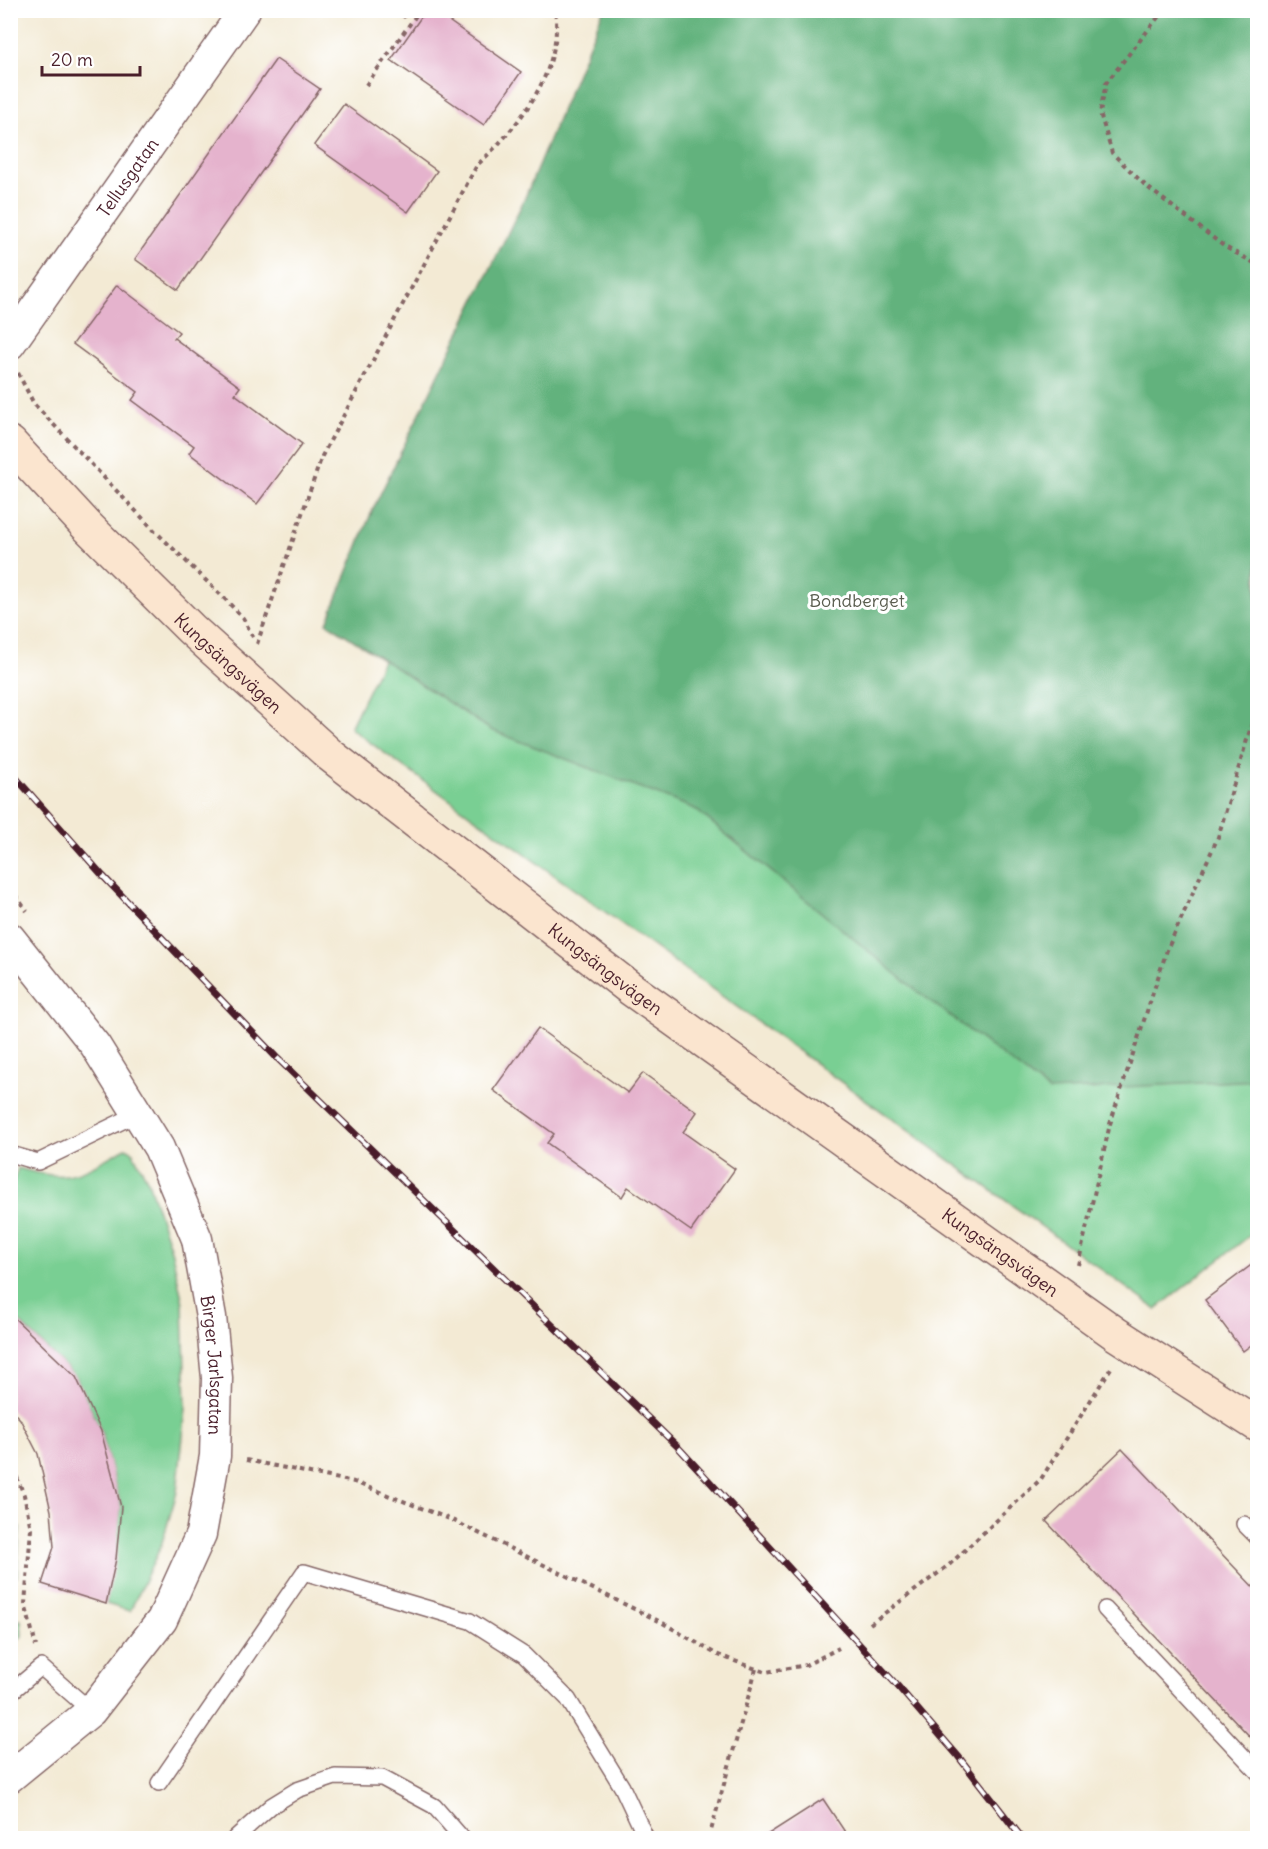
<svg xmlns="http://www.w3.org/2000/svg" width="1268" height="1849" font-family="Delius,sans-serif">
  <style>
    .green { fill: #79cf93; stroke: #62775f; stroke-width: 1.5 }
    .forest { fill: #62b27d; stroke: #566854; stroke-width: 1.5 }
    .building { fill: #e5b3cd }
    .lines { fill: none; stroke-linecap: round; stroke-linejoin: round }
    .lane-casing { stroke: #856666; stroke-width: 18 }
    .street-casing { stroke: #856666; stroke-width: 33 }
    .secondary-casing { stroke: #856666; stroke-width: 36 }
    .path { stroke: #856666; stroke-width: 4; stroke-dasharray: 4.5 4.5; stroke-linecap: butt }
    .lane { stroke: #fff; stroke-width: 15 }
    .street { stroke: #fff; stroke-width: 30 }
    .secondary { stroke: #fbe5cf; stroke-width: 33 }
    .rail-casing { stroke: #4a1f2b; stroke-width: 7 }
    .rail { stroke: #fff; stroke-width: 4.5; stroke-dasharray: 14; stroke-linecap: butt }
    .labels { text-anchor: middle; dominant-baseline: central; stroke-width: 6; stroke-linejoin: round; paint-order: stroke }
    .street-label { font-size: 18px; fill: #4a1f2b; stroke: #fff }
    .park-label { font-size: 18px; fill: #5a5d4f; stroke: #fff }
  </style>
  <rect width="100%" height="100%" fill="#fff"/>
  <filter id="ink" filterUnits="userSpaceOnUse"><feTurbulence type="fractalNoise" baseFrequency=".0167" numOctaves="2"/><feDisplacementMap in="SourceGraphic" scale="12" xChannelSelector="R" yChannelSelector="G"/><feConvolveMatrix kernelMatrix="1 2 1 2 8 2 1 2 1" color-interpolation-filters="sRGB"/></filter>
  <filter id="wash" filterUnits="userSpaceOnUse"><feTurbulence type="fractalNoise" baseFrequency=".008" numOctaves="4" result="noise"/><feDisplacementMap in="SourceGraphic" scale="24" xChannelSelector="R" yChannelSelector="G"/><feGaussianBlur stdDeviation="1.35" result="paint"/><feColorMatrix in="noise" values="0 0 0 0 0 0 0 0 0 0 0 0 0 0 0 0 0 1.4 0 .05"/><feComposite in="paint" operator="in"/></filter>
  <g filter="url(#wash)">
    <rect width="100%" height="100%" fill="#f3ead4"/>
    <g class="green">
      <polygon points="698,11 1257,11 1257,1230 1156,1309 350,728"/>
      <path d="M126 1148 132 1151 148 1181 172 1253 183 1303 186 1408 177 1492 161 1546 130 1611 106 1604 121 1507 101 1431 76 1377 11 1314 10 1191 18 1168C73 1184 78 1173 126 1148Z"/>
      <polygon points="11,1526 20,1527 17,1577 11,1578"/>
      <polygon points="21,1620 22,1636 11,1646 11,1621"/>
    </g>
    <polygon class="forest" points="603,11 1257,11 1257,1080 1049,1091 916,990 695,809 491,730 327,623 372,511 524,200"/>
    <g id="blocks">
      <g class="building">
        <polygon points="394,10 409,10 404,18"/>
        <polygon points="426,10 433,10 521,72 484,125 391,60"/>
        <polygon points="276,59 320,89 178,290 135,259"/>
        <polygon points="344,104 437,171 408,212 314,145"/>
        <polygon points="117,285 179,332 174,338 240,387 235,394 302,444 257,504 189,453 194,446 132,400 138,392 73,344"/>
        <polygon points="538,1028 628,1093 643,1073 697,1112 683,1132 735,1169 691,1231 628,1187 622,1197 547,1143 554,1134 493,1090"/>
        <polygon points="1258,1260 1258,1323 1255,1324 1258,1340 1243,1351 1205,1300"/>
        <polygon points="10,1314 76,1377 101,1431 121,1507 116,1559 106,1604 42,1584 54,1547 51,1511 38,1454 20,1419 10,1409"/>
        <polygon points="1122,1449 1258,1592 1258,1745 1046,1521"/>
        <polygon points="823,1799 849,1838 762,1838"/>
      </g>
    </g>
  </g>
  <g filter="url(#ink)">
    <use href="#blocks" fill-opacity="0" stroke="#856666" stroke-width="1.5"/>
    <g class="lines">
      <g class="lane-casing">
        <g id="lane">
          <polyline points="10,1154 38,1162 139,1113"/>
          <polyline points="1244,1524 1258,1538"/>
          <polyline points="1105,1609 1258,1772"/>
          <polyline points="10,1693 41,1667 91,1711"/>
          <polyline points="159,1783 304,1572 470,1621 524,1655 568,1699 622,1787 646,1838"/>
          <polyline points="235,1838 271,1806 297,1790 335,1777 382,1778 434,1806 462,1838"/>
        </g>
      </g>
      <g class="street-casing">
        <g id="street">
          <path id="s1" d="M10 344 245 10"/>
          <path id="s2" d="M10 938 95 1045 159 1148 197 1239 211 1317 217 1378 215 1456 201 1534 162 1620 91 1711 10 1777"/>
        </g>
      </g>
      <g class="secondary-casing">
        <g id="secondary">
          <path id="s3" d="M10 443 86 525 191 629 330 755 631 989 1116 1334 1258 1425"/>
        </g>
      </g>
      <g class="path">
        <polyline points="526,10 555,12"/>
        <polyline points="1164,10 1106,83 1100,113 1112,153 1146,186 1225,247 1258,265"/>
        <polyline points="366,85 420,10"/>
        <polyline points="18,373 34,404 154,530 226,600 243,618 253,637"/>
        <path d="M257 644 322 456 477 165C518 128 564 70 555 10"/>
        <polyline points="10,888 27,911"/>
        <polyline points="1078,1265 1110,1124 1167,950 1218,837 1258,703"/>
        <polyline points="10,1460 24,1495 31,1529 25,1604 36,1646"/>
        <polyline points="246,1460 354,1482 452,1520 661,1622 716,1654 756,1669 766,1672 806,1665 839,1648"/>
        <polyline points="870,1624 949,1565 1041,1479 1111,1368"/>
        <polyline points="709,1838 756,1669"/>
      </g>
      <use href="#lane" class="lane"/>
      <use href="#street" class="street"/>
      <use href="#secondary" class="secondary"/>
      <g class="rail-casing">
        <polyline id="rail" points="10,771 103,876 276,1057 677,1446 895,1683 958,1756 1022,1838"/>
      </g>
      <use href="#rail" class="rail"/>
    </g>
  </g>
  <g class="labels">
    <g class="street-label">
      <text stroke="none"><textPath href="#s1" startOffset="204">Tellusgatan</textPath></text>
      <text stroke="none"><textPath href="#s3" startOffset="310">Kungsängsvägen</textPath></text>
      <text stroke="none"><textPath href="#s3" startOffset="796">Kungsängsvägen</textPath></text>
      <text stroke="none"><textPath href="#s3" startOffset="1282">Kungsängsvägen</textPath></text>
      <text stroke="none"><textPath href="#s2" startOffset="484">Birger Jarlsgatan</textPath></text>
    </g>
    <g class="park-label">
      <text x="857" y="600">Bondberget</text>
    </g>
  </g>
  <rect width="1268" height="1849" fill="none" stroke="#fff" stroke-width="36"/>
  <path d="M42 66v9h98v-9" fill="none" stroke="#4a1f2b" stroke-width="3"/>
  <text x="51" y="66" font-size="18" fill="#4a1f2b" stroke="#ffffff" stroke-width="4.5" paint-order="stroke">20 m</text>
</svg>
